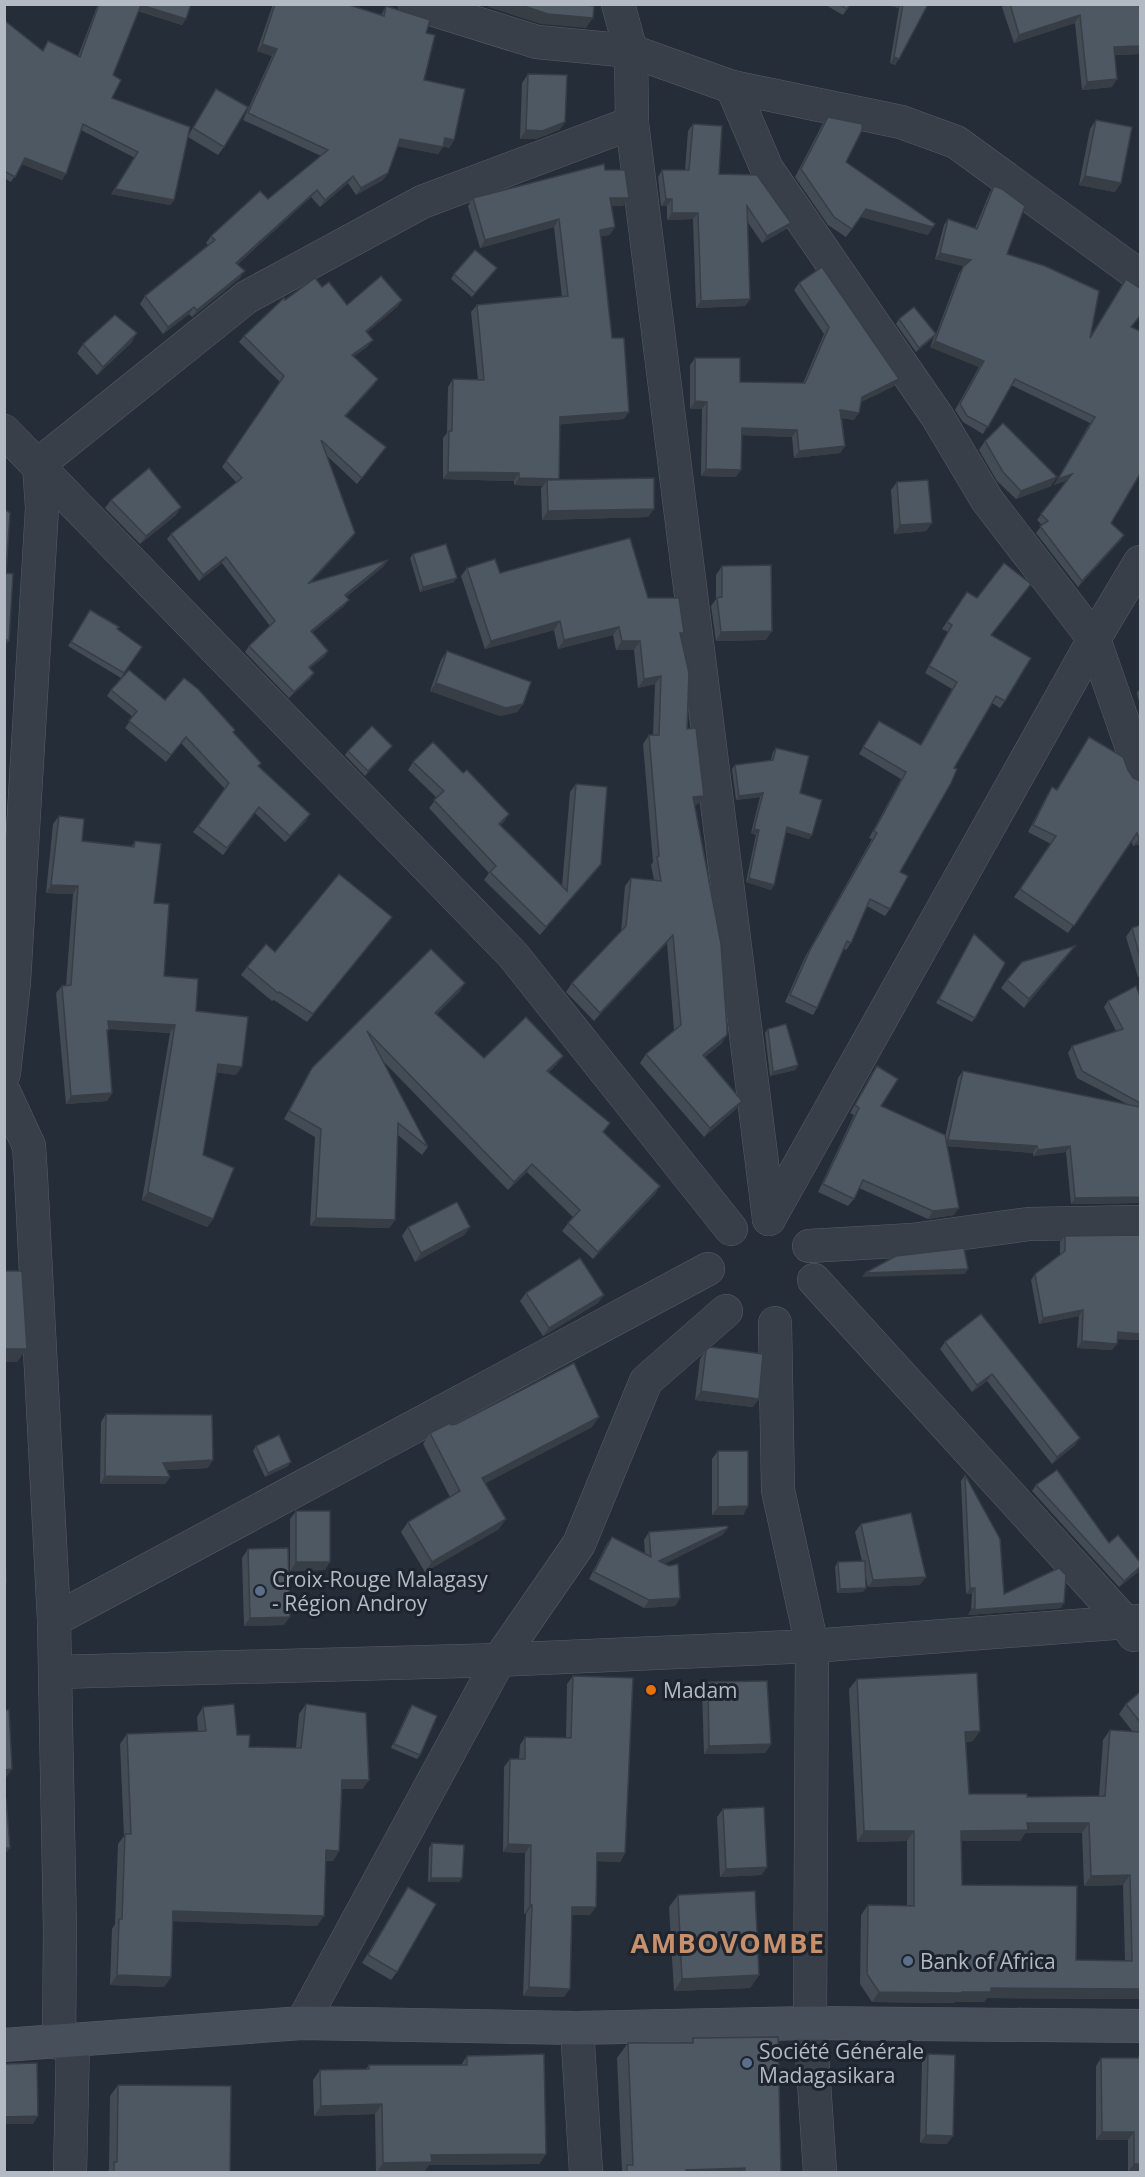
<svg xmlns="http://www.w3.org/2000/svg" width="1145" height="2177" font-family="'Open Sans',sans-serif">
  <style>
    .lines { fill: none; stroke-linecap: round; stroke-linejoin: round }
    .street-casing { stroke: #565d66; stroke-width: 34 }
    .secondary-casing { stroke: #565d66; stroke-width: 34 }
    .street { stroke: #383f48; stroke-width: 33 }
    .secondary { stroke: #474f5b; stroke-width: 33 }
    .wall { fill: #434c55; fill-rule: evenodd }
    .shaded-wall { fill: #373e45 }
    .building { fill: #4e5863; stroke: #373e45; stroke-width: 1.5; fill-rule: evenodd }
    .service-dot { fill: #5c6f8a; stroke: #1e242d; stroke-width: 2 }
    .food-dot { fill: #e8710a; stroke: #1e242d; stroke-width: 2 }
    .labels { text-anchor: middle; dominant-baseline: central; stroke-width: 6; stroke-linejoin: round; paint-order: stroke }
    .poi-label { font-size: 21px; fill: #b3bac4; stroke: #1e242d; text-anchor: start }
    .district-label { font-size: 27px; font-weight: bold; letter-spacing: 1.5px; fill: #c6906d; stroke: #1e242d }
  </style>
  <rect width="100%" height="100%" fill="#252e38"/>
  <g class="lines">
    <g class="street-casing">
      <g id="street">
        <polyline points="415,4 537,42 631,51 732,87 901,122 956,142 1140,276"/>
        <polyline points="618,4 631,51 632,123 769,1219"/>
        <polyline points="732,87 767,169 937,416 987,500 1094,639 1140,771"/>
        <polyline points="4,431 513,955 731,1229"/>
        <polyline points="4,1073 14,982 42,508 39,464 247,297 422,202 632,123"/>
        <polyline points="4,1092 29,1146 31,1177 54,1620 60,1930 59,2043"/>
        <polyline points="769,1219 1094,639 1140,562"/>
        <polyline points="809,1246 912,1240 1029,1224 1140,1222"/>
        <polyline points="814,1280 1125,1622 1134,1635"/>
        <polyline points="775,1323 778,1490 812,1646 810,2023 820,2172"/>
        <polyline points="54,1620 708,1269"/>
        <polyline points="56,1672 499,1660 812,1646 1140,1621"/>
        <polyline points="302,2023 499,1660 579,1544 646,1381 726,1311"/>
        <polyline points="577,2028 586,2172"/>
        <polyline points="70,2172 73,2042"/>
      </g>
    </g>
    <g class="secondary-casing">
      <polyline id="secondary" points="4,2045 302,2023 577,2028 810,2023 1140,2026"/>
    </g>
    <use href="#street" class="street"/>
    <use href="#secondary" class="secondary"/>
  </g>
  <g class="wall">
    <polygon points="98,4 191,4 182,25 138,11 113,75 112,98 188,136 216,89 224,147 218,155 188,137 174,200 170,205 111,194 135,158 81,130 62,180 22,164 11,182 4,178 4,20 42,51 48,41 78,56"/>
    <polygon points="273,4 346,4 381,15 386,6 426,33 424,80 454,140 449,148 443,146 438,154 398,146 388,173 383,180 356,195 348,183 320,207 311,197 238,264 240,278 192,317 189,314 163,334 140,304 145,296 208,245 206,243 211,236 268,199 321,156 243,120 272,56 257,51"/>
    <polygon points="824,4 850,4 843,15"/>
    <polygon points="882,4 928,4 895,65 890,63 899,8"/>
    <polygon points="1004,4 1140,4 1140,54 1115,55 1112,87 1082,90 1075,23 1014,43 1002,7"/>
    <polygon points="528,74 565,122 559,130 536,139 520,139 522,83"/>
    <polygon points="828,117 846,162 928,235 861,217 846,237 828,225 795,177 822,125"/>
    <polygon points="1096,120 1115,192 1079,185 1090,129"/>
    <polygon points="693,124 719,174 791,223 786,229 762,243 747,221 750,299 745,306 696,308 693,219 667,220 667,206 661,206 658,177 662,170 685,170 688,131"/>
    <polygon points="605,170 623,206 611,206 610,235 601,236 612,338 624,419 560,424 558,480 648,517 542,520 541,488 543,486 514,485 514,481 443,479 443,438 447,433 448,387 453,379 478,380 471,312 477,305 562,297 554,227 480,248 468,206 473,198"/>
    <polygon points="994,186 1007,254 1090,337 1126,279 1132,327 1111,523 1124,535 1120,541 1078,587 1036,533 1042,525 1037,520 1067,480 1054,485 1090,423 1011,385 983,434 963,422 955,410 979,367 930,347 935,335 933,338 916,352 896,324 899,319 936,334 959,273 964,266 935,259 944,225 948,219 975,228 990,192"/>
    <polygon points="494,272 472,297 451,279 454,274"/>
    <polygon points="799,283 894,386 861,402 854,420 842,418 845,446 840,453 794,458 792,437 742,435 736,477 701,476 702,409 690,409 690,365 695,358 740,382 803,383 824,334 794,290"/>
    <polygon points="322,287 347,305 398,306 367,332 368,346 353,357 378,379 374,385 346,416 386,447 357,484 326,455 351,539 311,582 384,566 346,597 344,606 312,632 328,651 324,657 310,668 310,679 289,698 245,652 249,646 270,626 222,563 199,581 167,539 171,534 237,483 222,467 280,382 239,342 244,336 285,300"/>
    <polygon points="132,342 97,375 77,353 83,344"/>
    <polygon points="985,441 1051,486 1016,499 997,481 979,450"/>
    <polygon points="897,482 926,531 894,534 891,490"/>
    <polygon points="111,500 176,515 140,544 105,508"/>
    <polygon points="413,554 454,582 420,592 410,558"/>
    <polygon points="722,566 766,640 716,641 711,606 716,599 716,575"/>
    <polygon points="467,568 648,598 681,637 687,729 704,796 698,804 694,805 722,1043 705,1057 742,1101 736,1109 704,1137 640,1063 646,1054 674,1030 667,943 594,1021 566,992 572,983 621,932 625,886 631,878 654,880 651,865 653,862 643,744 649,735 653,735 655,684 638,688 634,650 616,650 613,635 558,649 554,630 485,649 461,576"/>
    <polygon points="967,592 992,635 1005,701 1000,708 992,703 954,768 900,872 890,909 885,916 867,906 851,943 846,950 844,949 817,1008 813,1015 785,1002 805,957 872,839 869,838 901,779 859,754 879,721 920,745 952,689 925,673 948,632 942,629"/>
    <polygon points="90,610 142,647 121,678 68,646"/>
    <polygon points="447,651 523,704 517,712 500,716 430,691 441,660"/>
    <polygon points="1140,688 1140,706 1137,693"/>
    <polygon points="111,690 165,700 235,730 233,733 259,766 306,821 285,842 255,813 223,855 193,832 225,789 181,743 166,762 125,728 133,717 107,696"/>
    <polygon points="1089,737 1123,757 1140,844 1133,846 1131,841 1068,933 1014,897 1051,844 1028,832 1047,795 1052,787 1057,789"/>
    <polygon points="776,748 800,793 812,835 809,839 786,832 774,885 771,890 746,882 756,835 751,833 760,797 736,800 732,769 735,765 771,760 773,752"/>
    <polygon points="389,750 365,776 345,755 348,751"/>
    <polygon points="413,762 463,773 509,814 500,825 562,886 570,792 576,784 601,864 595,872 540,935 484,880 489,873 429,808 437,798 408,770"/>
    <polygon points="59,816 82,841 132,846 135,841 154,903 164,976 196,1011 236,1075 216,1072 203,1155 213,1219 207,1227 142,1200 170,1033 109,1029 107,1033 112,1093 107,1101 66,1104 56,993 62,986 66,985 73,894 46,893 53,824"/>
    <polygon points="392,917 307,1022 274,1000 272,1001 241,975 247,967 275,952"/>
    <polygon points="1140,925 1140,976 1138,977 1126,937 1132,928"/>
    <polygon points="974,934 975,1018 972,1022 936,1003"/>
    <polygon points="1075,946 1069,954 1024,1008 1001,988 1007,980"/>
    <polygon points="431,949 460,991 436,1015 484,1058 557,1064 549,1072 603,1133 660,1186 655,1194 593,1259 562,1231 573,1217 527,1172 508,1190 383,1061 428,1147 422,1155 398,1135 395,1220 389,1228 310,1226 315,1137 284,1119 307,1076 312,1068"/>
    <polygon points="1140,996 1140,1203 1071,1204 1066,1152 1033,1156 1033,1153 947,1146 954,1215 928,1219 859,1188 854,1199 848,1206 818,1192 854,1115 850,1113 872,1073 877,1066 881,1106 945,1137 958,1078 963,1071 1129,1105 1077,1078 1068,1053 1072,1046 1116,1031 1104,1007 1108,1001"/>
    <polygon points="768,1029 798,1065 795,1070 770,1076 765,1033"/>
    <polygon points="408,1227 470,1227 464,1235 415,1262 402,1236"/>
    <polygon points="1140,1235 1140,1340 1117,1339 1112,1350 1077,1348 1079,1316 1039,1324 1031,1280 1035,1274 1060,1255 1060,1242 1065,1236"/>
    <polygon points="526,1293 598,1303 543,1336 520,1301"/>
    <polygon points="981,1314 1075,1445 1052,1464 987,1381 972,1392 940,1349 945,1342"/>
    <polygon points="706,1350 753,1407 695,1400 700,1359"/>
    <polygon points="106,1414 208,1468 166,1470 170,1477 165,1484 100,1484 101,1422"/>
    <polygon points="451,1425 592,1427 485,1483 499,1529 425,1572 401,1532 408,1522 450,1497 423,1444 430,1433"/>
    <polygon points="256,1446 288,1466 265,1477 253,1451"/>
    <polygon points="718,1451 748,1506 743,1515 712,1515 712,1459"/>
    <polygon points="965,1475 1004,1594 1061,1608 968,1615 971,1610 972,1594 966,1594 961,1481"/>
    <polygon points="1036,1485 1109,1543 1138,1572 1119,1587 1032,1491"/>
    <polygon points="296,1511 325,1570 290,1571 290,1519"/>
    <polygon points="861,1524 920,1585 868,1587 866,1579 863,1592 837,1593 835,1567 838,1562 862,1561 855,1532"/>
    <polygon points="728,1528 722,1535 664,1564 680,1598 675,1606 644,1608 589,1579 607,1544 612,1537 645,1554 644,1540 649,1532"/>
    <polygon points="248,1549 284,1625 244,1626 242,1558"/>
    <polygon points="573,1676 625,1853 620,1862 597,1861 590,1915 572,1915 564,1997 523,1996 526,1914 524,1914 525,1853 503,1852 504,1767 510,1759 519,1759 520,1745 525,1737 566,1738 567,1684"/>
    <path d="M857 1679 973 1741 966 1742 969 1794 1027 1797 1099 1796 1103 1740 1110 1730 1133 1732 1119 1714 1126 1704 1140 1692V1999L987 1998 984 2002H955L954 2003 872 2002 860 1984 861 1915 868 1905 907 1906V1841L857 1842 849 1689ZM1025 1833H1082L1084 1886 1123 1885 1125 1961 1076 1960 962 1885 961 1841H1020Z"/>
    <polygon points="708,1682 771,1744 765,1753 704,1754 702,1690"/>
    <polygon points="306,1704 369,1780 362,1789 342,1789 339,1851 333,1861 325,1861 317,1926 172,1921 171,1977 164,1987 110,1985 112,1929 115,1924 118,1844 124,1836 120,1744 127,1734 198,1731 197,1717 203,1707 237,1735 249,1747 296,1748 299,1714"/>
    <polygon points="412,1705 420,1755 417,1759 391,1748 409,1709"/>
    <polygon points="723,1809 767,1867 761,1875 720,1877 717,1817"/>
    <polygon points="432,1843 462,1878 459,1882 428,1882 429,1848"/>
    <polygon points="408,1887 397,1972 391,1980 362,1963"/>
    <polygon points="678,1895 759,1975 750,1988 674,1991 669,1907"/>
    <polygon points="693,2038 781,2172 622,2172 617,2058 628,2043 690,2043"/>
    <polygon points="1140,2053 1140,2172 1128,2172 1128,2140 1096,2140 1096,2066 1101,2058 1138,2058"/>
    <polygon points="928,2054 947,2144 920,2143 922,2063"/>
    <polygon points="467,2056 546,2154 539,2164 429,2165 424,2172 376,2172 375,2114 314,2116 313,2080 320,2070 366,2069 369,2065 461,2065"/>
    <polygon points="118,2085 230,2172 107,2172 109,2170 110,2096"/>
  </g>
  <g class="shaded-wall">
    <polygon points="490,4 518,4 593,18 586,28 541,24 488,7"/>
    <polygon points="882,4 902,4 899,8"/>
    <polygon points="141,5 186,19 182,25 137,10"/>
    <polygon points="1080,15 1075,23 1014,43 1019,35"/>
    <polygon points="262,44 277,49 272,56 257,51"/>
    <polygon points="1140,46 1140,54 1108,55 1114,47"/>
    <polygon points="894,57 899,59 895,65 890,63"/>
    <polygon points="1117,79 1112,87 1082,90 1087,82"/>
    <polygon points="565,122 559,130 536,139 520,139 526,130"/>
    <polygon points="445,138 454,140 449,148 440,145"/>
    <polygon points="400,139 443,147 438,154 395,146"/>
    <polygon points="25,158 66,174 62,180 21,164"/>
    <polygon points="388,173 383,180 356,195 361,188"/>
    <polygon points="353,176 348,183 320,207 325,200"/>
    <polygon points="1085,176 1121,183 1115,192 1079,185"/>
    <polygon points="115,189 174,200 170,205 111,194"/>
    <polygon points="317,190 311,197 231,270 236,263"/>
    <polygon points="610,198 629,198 623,206 605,206"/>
    <polygon points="666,199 672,199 667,206 661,206"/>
    <polygon points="866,209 933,227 928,235 861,217"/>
    <polygon points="672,213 698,213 693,219 667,220"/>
    <polygon points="559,219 554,227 480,248 485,240"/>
    <polygon points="791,223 786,229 762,243 767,236"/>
    <polygon points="615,227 610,235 595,237 600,230"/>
    <polygon points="940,253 971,260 967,267 935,259"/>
    <polygon points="245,271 240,278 192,317 197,310"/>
    <polygon points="750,299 745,306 696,308 701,301"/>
    <polygon points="402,300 398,306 362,337 366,331"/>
    <polygon points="194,307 189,314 163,334 168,327"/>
    <polygon points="137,333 132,342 97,375 103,367"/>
    <polygon points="936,334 933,338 916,352 919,348"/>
    <polygon points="373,340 368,346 348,361 352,355"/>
    <polygon points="935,341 984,361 979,367 930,347"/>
    <polygon points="378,379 374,385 341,422 345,416"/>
    <polygon points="899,379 894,386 857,404 862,397"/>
    <polygon points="695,401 707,402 702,409 690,409"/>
    <polygon points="840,410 859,413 854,420 835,417"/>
    <polygon points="629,412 624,419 555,425 560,417"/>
    <polygon points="742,428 797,430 792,437 737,435"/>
    <polygon points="845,446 840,453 794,458 799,451"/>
    <polygon points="706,469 741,470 736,477 701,476"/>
    <polygon points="448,472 519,473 514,481 443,479"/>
    <polygon points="1072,474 1068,480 1054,485 1058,479"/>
    <polygon points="1057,477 1051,486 1016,499 1021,491"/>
    <polygon points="519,478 559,479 554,486 547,480 543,486 514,485"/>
    <polygon points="181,507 176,515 140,544 146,536"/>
    <polygon points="654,509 648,517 542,520 548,511"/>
    <polygon points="932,523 926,531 894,534 900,525"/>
    <polygon points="355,533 351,539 305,589 309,583"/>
    <polygon points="1124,535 1120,541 1078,587 1082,581"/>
    <polygon points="226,557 222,563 199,581 203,575"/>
    <polygon points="388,560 384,566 341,601 345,595"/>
    <polygon points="457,578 454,582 420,592 423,587"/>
    <polygon points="349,600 344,606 307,637 311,631"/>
    <polygon points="560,621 554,630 485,649 491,641"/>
    <polygon points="619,627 613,635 558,649 564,640"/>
    <polygon points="772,631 766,640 716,641 721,632"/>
    <polygon points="4,639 9,641 4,647"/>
    <polygon points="622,641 640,641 634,650 616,650"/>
    <polygon points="328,651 324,657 304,673 309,667"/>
    <polygon points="314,673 310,679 289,698 294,692"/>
    <polygon points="661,676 655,684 638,688 644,679"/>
    <polygon points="436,683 523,704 517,712 500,716 430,691"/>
    <polygon points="392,746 389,750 365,776 368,771"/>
    <polygon points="763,793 760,797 736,800 739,796"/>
    <polygon points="704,796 698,804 687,805 693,797"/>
    <polygon points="310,814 306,821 285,842 290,836"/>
    <polygon points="509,814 504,822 493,832 499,824"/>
    <polygon points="787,827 812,835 809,839 784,831"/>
    <polygon points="754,829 759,830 756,835 751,833"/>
    <polygon points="1140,838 1140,844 1133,846 1139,839"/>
    <polygon points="601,864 595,872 540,935 546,927"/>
    <polygon points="749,878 774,885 771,890 746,882"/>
    <polygon points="51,885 78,886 73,894 46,893"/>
    <polygon points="392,917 386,925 307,1022 313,1014"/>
    <polygon points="673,935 667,943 594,1021 600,1013"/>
    <polygon points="1075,946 1069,954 1024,1008 1029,999"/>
    <polygon points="465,983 460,991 429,1021 435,1013"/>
    <polygon points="108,1021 175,1025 170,1033 103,1028"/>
    <polygon points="727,1035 722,1043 697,1064 703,1055"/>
    <polygon points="563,1056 557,1064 542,1079 547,1071"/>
    <polygon points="218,1064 242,1067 236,1075 212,1072"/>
    <polygon points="798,1065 795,1070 770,1076 773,1072"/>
    <polygon points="112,1093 107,1101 66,1104 71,1096"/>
    <polygon points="742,1101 736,1109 704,1137 710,1128"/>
    <polygon points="948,1140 1037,1146 1033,1153 944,1146"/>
    <polygon points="1070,1146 1066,1152 1033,1156 1038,1150"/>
    <polygon points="532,1164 527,1172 508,1190 514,1182"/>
    <polygon points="660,1186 655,1194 593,1259 598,1252"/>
    <polygon points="148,1192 213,1219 207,1227 142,1200"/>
    <polygon points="1140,1197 1140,1203 1071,1204 1075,1198"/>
    <polygon points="959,1208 954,1215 928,1219 933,1211"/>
    <polygon points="316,1218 395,1220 389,1228 310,1226"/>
    <polygon points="470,1227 464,1235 415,1262 421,1253"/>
    <polygon points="968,1269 965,1274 862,1277 865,1273"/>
    <polygon points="604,1295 598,1303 543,1336 549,1328"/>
    <polygon points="1083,1310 1079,1316 1039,1324 1043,1318"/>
    <polygon points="1118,1332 1140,1334 1140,1340 1113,1339"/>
    <polygon points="1082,1341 1117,1344 1112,1350 1077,1348"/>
    <polygon points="4,1349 27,1349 17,1362 4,1362"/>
    <polygon points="992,1374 987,1381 972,1392 977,1385"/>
    <polygon points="701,1391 759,1399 753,1407 695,1400"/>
    <polygon points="599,1417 592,1427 475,1489 482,1478"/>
    <polygon points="1080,1438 1075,1445 1052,1464 1057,1457"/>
    <polygon points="213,1460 208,1468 158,1470 163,1463"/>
    <polygon points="291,1462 288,1466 265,1477 268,1473"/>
    <polygon points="105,1476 170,1477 165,1484 100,1484"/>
    <polygon points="748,1506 743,1515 712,1515 718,1507"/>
    <polygon points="506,1519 499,1529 425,1572 432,1562"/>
    <polygon points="728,1528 722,1535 653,1569 659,1561"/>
    <polygon points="296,1562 330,1562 325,1570 290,1571"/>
    <polygon points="1140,1567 1138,1572 1119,1587 1124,1581"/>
    <polygon points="926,1577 920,1585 868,1587 873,1580"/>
    <polygon points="866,1588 863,1592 837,1593 840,1589"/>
    <polygon points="970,1588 975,1588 972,1594 966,1594"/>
    <polygon points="680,1598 675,1606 644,1608 649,1600"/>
    <polygon points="1064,1603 1061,1608 968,1615 971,1610"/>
    <polygon points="290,1617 284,1625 244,1626 250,1618"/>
    <polygon points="980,1731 973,1741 958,1742 965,1732"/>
    <polygon points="771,1744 765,1753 704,1754 709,1746"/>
    <polygon points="12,1769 6,1778 4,1778 4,1770"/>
    <polygon points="342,1780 369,1780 362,1789 335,1789"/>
    <polygon points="1027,1823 1089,1823 1082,1833 1025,1833 1020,1841 953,1841 961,1831"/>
    <polygon points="864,1831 914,1831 907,1841 857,1842"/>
    <polygon points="508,1844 531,1845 525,1853 503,1852"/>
    <polygon points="4,1848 10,1848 7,1852 4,1852"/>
    <polygon points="326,1850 339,1851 333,1861 319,1860"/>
    <polygon points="597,1853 625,1853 620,1862 591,1861"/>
    <polygon points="767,1867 761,1875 720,1877 726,1869"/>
    <polygon points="1130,1875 1123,1885 1084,1886 1091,1876"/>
    <polygon points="431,1878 462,1878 459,1882 428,1882"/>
    <polygon points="530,1905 532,1905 526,1914 524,1914"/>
    <polygon points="572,1907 596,1907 590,1915 567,1915"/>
    <polygon points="173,1911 324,1916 317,1926 166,1921"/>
    <polygon points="117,1975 171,1977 164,1987 110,1985"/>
    <polygon points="759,1975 750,1988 674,1991 682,1979"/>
    <polygon points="529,1987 570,1989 564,1997 523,1996"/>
    <polygon points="991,1988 1140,1989 1140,1999 987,1998 984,2002 955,2002 954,2003 872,2002 879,1992 962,1992"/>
    <polygon points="382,2104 375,2114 314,2116 321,2106"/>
    <polygon points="38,2116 33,2124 4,2124 5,2117"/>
    <polygon points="1102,2132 1134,2132 1128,2140 1096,2140"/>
    <polygon points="926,2135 953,2136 947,2144 920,2143"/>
    <polygon points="546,2154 539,2164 429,2165 424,2172 377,2172 383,2163 431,2155"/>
    <polygon points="1134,2164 1140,2164 1140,2172 1128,2172"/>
    <polygon points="745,2168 742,2172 684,2172 686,2170"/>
  </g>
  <g class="building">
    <polygon points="99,4 191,4 186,19 141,5 113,75 121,80 112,98 190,127 174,200 115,189 138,152 83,124 66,174 25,158 15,177 4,171 4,20 43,51 48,41 80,57"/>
    <polygon points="275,4 346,4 384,16 386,6 430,20 426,33 435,35 424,80 465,89 454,140 445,138 443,147 400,139 388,173 361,188 353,176 325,200 317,190 236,263 245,271 197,310 194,307 168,327 145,296 215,240 211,236 260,191 268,199 328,150 248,113 277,49 262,44"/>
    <polygon points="518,4 577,4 594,6 593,18 548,14"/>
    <polygon points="838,4 850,4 847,9"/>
    <polygon points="903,4 928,4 899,59 894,57"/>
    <polygon points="1010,4 1140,4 1140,46 1114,47 1117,79 1087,82 1080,15 1019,35"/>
    <polygon points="528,74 567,75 565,122 542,131 526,130"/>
    <polygon points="216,89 248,107 224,147 193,128"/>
    <polygon points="828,117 862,124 862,130 846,162 935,224 933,227 866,209 852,229 834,217 801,169"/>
    <polygon points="1096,120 1132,127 1121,183 1085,176"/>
    <polygon points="693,124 722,126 719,174 757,175 791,223 767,236 747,206 750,299 701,301 698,213 672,213 672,199 666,199 662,170 689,170"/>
    <polygon points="604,164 605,170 625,170 629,198 610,198 615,227 600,230 612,338 624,338 629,412 560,417 559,479 519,478 519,473 448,472 449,431 452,431 453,379 484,380 477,305 568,296 559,219 485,240 473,198"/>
    <polygon points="994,186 1002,189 1025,206 1007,254 1045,266 1099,291 1090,338 1126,279 1140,288 1140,316 1131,327 1140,331 1140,474 1111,523 1124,535 1082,581 1040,526 1048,521 1041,514 1072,474 1058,479 1095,417 1015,379 988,427 967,416 960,404 984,361 935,341 963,267 971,260 940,253 948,219 977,229"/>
    <polygon points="475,250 497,268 475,293 454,274"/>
    <polygon points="822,267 899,379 862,397 859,413 840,410 845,446 799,451 797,430 742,428 741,470 706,469 707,402 695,401 695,358 740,358 740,382 805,383 829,327 799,283"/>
    <polygon points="381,276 402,300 366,331 373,340 352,355 378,379 345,416 386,447 362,478 321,440 355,533 309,583 388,560 345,595 349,600 311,631 328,651 309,667 314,673 294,692 249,646 275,621 226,557 203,575 171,534 242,478 226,461 284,376 244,336 284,298 285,300 315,278 322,287 329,282 347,305"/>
    <polygon points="914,307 936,334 919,348 899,319"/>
    <polygon points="115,315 137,333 103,367 83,344"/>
    <polygon points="1003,423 1057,477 1021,491 1003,472 985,441"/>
    <polygon points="149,468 181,507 146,536 111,500"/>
    <polygon points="654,478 654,509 548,511 547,480"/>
    <polygon points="928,480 932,523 900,525 897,482"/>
    <polygon points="4,509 10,513 6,573 13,574 9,641 4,639"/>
    <polygon points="630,538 648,598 679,598 684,633 680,633 689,673 687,729 696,728 704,796 693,797 721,944 727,1028 727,1035 703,1055 742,1101 710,1128 646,1054 681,1025 673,935 600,1013 572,983 626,926 631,878 661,881 657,857 659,856 649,735 659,735 661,676 644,679 640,641 622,641 619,627 564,640 560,621 491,641 467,568 495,559 500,573"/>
    <polygon points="446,544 457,578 423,587 413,554"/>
    <polygon points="1004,563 1031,584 991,635 1031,658 1005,701 996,696 954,768 957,769 951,783 900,872 908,876 890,909 870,899 851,943 847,941 817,1008 790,995 810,950 877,833 874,831 906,772 863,747 879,721 921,745 957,682 929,666 952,625 947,622 967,592 977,598"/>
    <polygon points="771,565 772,631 721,632 717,598 722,597 722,566"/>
    <polygon points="90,610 119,627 117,629 142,647 124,673 71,642"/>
    <polygon points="447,651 531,682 523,704 506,708 436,683"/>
    <polygon points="129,670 165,700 184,678 198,689 235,730 233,732 261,763 258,766 310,814 290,836 259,807 227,848 198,826 229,783 186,737 171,755 129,721 137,711 111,690"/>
    <polygon points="372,726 392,746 368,771 348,751"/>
    <polygon points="1089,737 1123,757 1128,770 1133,778 1140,781 1140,838 1139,839 1137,833 1074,926 1020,889 1056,836 1033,825 1052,787 1057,790"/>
    <polygon points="433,742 463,773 467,770 509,814 499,824 567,891 576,784 607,787 601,864 546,927 490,872 496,866 434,800 444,791 413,762"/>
    <polygon points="776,748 809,756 800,793 822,800 812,835 787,827 774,885 749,878 759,830 754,829 763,793 739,796 735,765 773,760"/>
    <polygon points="59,816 84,819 82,841 134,847 135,841 161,844 154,903 169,904 164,976 198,979 196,1011 248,1017 242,1067 218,1064 203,1155 234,1168 213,1219 148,1192 175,1025 108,1021 109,1030 107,1030 112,1093 71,1096 62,986 71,985 78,886 51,885"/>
    <polygon points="339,874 392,917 313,1014 279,992 278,993 247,967 266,944 275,952"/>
    <polygon points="1140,925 1140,957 1132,928"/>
    <polygon points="974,934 1005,963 975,1018 939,999"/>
    <polygon points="1075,946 1029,999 1007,980 1022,962"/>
    <polygon points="431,949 465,983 435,1013 484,1058 526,1017 563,1056 547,1071 610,1123 603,1132 660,1186 598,1252 568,1223 580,1210 532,1164 514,1182 367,1031 428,1147 398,1123 395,1220 316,1218 321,1129 289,1111 312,1068"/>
    <polygon points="1136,986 1140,996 1140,1103 1082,1071 1072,1046 1123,1029 1108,1001"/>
    <polygon points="786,1024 798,1065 773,1072 768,1029"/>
    <polygon points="877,1066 898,1079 881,1106 945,1135 959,1208 933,1211 863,1180 854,1199 823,1184 859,1108 855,1105"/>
    <polygon points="963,1071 1140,1107 1140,1197 1075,1198 1070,1146 1038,1150 1037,1146 948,1140"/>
    <polygon points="457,1202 470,1227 421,1253 408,1227"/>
    <polygon points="1140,1235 1140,1334 1118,1332 1117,1344 1082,1341 1083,1310 1043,1318 1035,1274 1065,1251 1065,1236"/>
    <polygon points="964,1248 968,1269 865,1273 896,1256"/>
    <polygon points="580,1258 604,1295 549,1328 526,1293"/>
    <polygon points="4,1271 22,1271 27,1349 4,1349"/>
    <polygon points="981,1314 1080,1438 1057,1457 992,1374 977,1385 945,1342"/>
    <polygon points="710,1347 763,1354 759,1399 701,1391 706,1350"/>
    <polygon points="574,1363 599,1417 482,1478 506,1519 432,1562 408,1522 460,1491 430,1433 450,1423 451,1425 456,1424"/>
    <polygon points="106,1414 212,1415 213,1460 163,1463 170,1477 105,1476"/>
    <polygon points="279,1435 291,1462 268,1473 256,1446"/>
    <polygon points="718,1451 748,1451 748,1506 718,1507"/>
    <polygon points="1057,1470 1109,1543 1118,1535 1140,1562 1140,1567 1124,1581 1036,1485"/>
    <polygon points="965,1475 1000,1539 1004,1594 1059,1568 1066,1575 1064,1603 971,1610 975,1608 975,1588 970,1588"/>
    <rect x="296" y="1511" width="34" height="51"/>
    <polygon points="911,1513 926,1577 873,1580 861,1524"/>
    <polygon points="727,1526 728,1528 659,1561 669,1566 678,1564 680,1598 649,1600 594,1572 612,1537 651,1557 649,1532"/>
    <polygon points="4,1534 6,1582 4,1582"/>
    <polygon points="288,1548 290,1617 250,1618 248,1549"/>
    <polygon points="865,1561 866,1588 840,1589 838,1562"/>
    <path d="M977 1673 980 1731 965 1732 969 1794H1027V1797L1105 1796 1110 1730 1140 1732V1989L991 1988V1992H962L961 1993 879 1992 867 1974 868 1905 914 1906V1831H864L857 1679ZM1027 1823H1089L1091 1876 1130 1875 1132 1961 1076 1960 1077 1886 962 1885 961 1831 1028 1830Z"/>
    <polygon points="573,1676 633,1678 625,1853 597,1853 596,1907 572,1907 570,1989 529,1987 532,1905 530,1905 531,1845 508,1844 510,1759 525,1759 525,1737 571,1738"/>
    <polygon points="767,1681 771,1744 709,1746 708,1682"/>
    <polygon points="1140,1692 1140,1722 1126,1704"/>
    <polygon points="234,1704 237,1735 250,1735 249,1747 301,1748 306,1704 366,1713 369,1780 342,1780 339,1851 326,1850 324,1916 173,1911 171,1977 117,1975 119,1919 122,1919 125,1834 131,1834 127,1734 206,1731 203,1707"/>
    <polygon points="412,1705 437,1716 420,1755 394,1744"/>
    <polygon points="4,1710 9,1710 12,1769 4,1770"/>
    <polygon points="4,1799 6,1799 10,1848 4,1848"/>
    <polygon points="764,1807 767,1867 726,1869 723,1809"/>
    <polygon points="432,1843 464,1845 462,1878 431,1878"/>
    <polygon points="408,1887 436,1904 397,1972 368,1955"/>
    <polygon points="755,1891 759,1975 682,1979 678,1895"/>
    <polygon points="778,2037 781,2172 745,2172 745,2168 686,2170 687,2172 627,2172 627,2165 633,2165 628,2043 693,2043 693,2038"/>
    <polygon points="544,2054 546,2154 431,2155 432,2162 383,2163 382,2104 321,2106 320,2070 369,2069 369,2065 467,2065 467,2056"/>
    <polygon points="928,2054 955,2055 953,2136 926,2135"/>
    <polygon points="1101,2058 1140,2058 1140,2164 1134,2164 1134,2132 1102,2132"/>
    <polygon points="37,2063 38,2116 5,2117 4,2172 4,2064"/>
    <polygon points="118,2085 231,2086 230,2172 114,2172 114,2162 117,2162"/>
  </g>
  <g class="service-dot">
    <circle cx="260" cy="1591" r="6"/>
    <circle cx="908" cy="1961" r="6"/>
    <circle cx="747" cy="2063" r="6"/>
  </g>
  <circle class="food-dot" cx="651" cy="1690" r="6"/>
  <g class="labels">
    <g class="poi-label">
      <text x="272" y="1579">Croix-Rouge Malagasy<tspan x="272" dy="24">- Région Androy</tspan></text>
      <text x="663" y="1690">Madam</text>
      <text x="920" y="1961">Bank of Africa</text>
      <text x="759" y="2051">Société Générale<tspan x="759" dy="24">Madagasikara</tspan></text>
    </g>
    <g class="district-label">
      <text x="728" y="1942">AMBOVOMBE</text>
    </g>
  </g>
  <rect width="1145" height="2177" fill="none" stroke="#b3bac4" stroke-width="12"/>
</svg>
